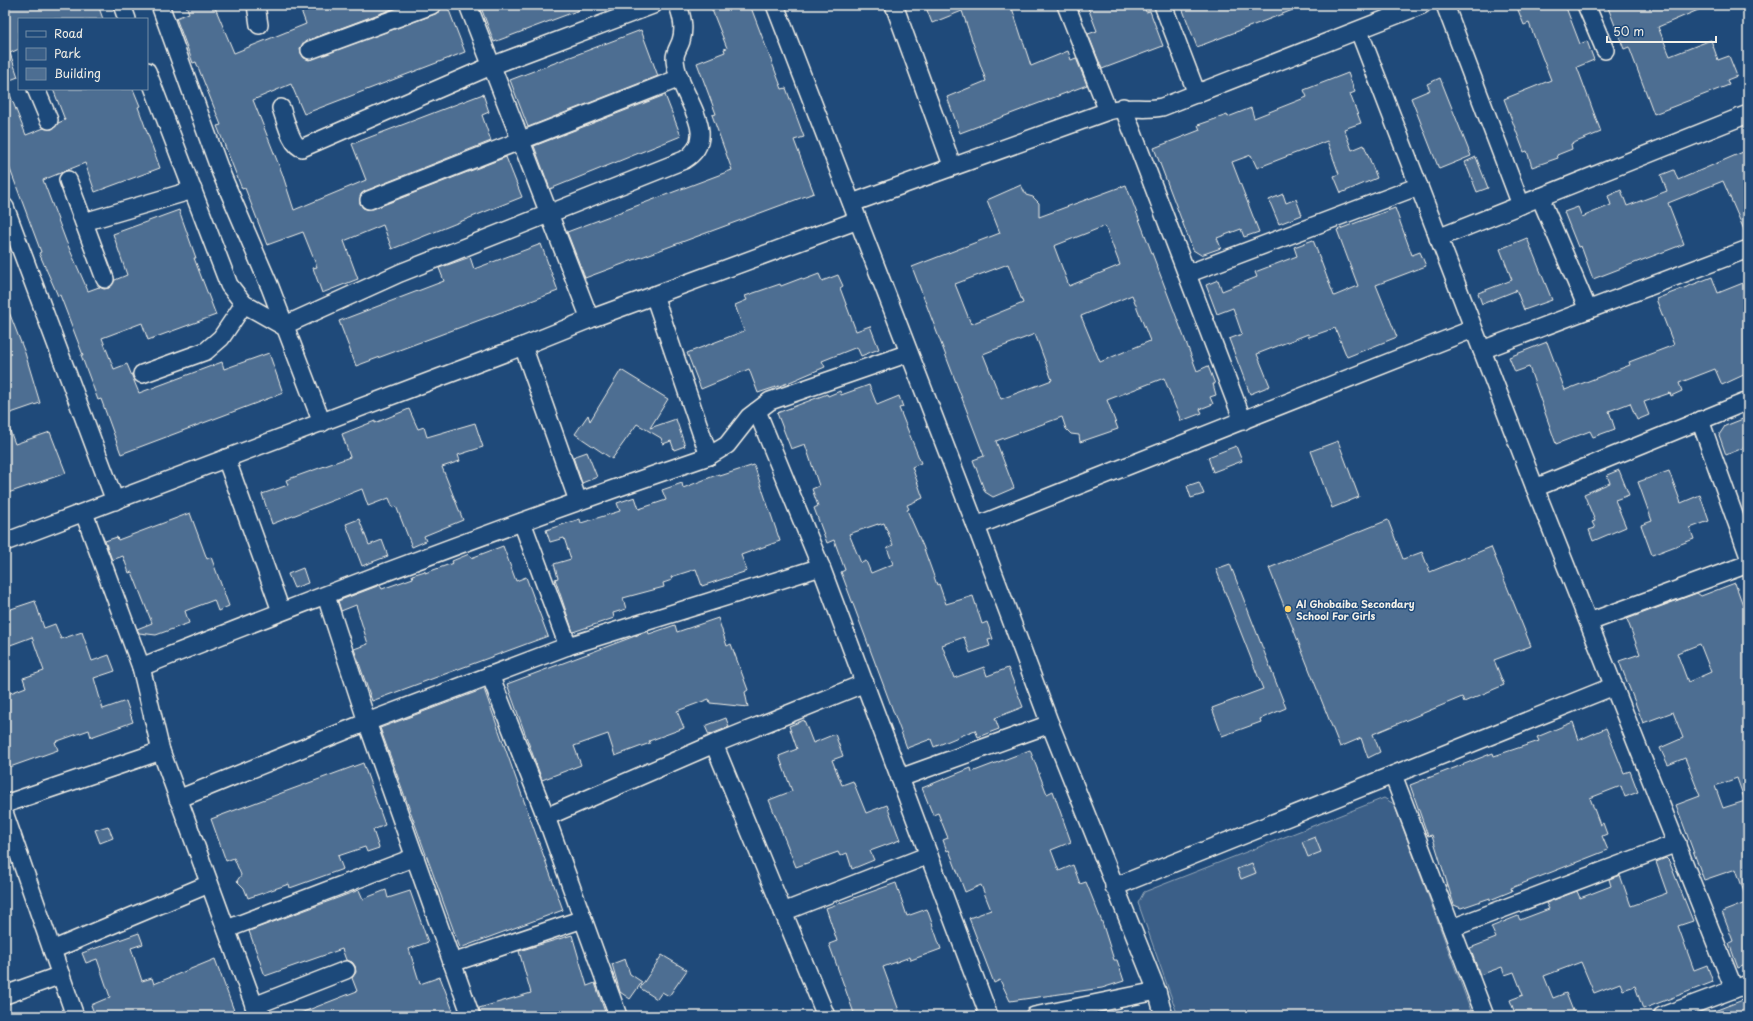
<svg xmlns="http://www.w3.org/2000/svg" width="1753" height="1021" font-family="'Playpen Sans',sans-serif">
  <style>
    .green { fill: #3a5f88; stroke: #97a8b8 }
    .building { fill: #4d6e92; stroke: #f4f1e8; fill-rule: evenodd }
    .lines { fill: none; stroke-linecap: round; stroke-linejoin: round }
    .minor-casing { stroke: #f4f1e8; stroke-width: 20 }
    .minor { stroke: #1f4a7a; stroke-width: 17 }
    .poi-dot { fill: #ffd166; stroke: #1f4a7a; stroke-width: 1.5 }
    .labels { text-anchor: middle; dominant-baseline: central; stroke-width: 3; stroke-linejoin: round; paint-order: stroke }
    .poi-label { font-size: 10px; font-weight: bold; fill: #f4f1e8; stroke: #1f4a7a; text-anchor: start }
  </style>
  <rect width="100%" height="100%" fill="#1f4a7a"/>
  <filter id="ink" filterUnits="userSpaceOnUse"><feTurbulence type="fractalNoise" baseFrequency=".025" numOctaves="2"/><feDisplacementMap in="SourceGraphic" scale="8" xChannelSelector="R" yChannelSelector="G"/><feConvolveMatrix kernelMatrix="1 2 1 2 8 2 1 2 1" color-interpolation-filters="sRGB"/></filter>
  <g filter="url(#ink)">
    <polygon class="green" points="1384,798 1394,804 1473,1016 1178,1016 1138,903 1144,892"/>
    <g class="building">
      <polygon points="5,5 98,5 103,19 19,19 19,49 10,53 18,77 5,82"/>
      <polygon points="186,5 214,5 234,53 306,24 299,5 403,5 306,41 300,48 301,53 304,58 309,60 435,14 440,11 442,5 447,5 465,52 304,114 291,84 253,100 282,173 294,210 366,180 352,144 483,94 489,112 482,115 491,141 365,191 361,194 360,203 363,208 373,209 506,157 522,197 392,249 383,225 344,241 358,279 322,293 313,268 317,267 303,232 267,245 245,188 242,189 217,126 221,125 196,62 193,63 176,18 189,13"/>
      <polygon points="480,5 590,5 590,6 494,42"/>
      <polygon points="710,5 750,5 782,89 786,88 804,137 794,140 814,193 585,278 567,232 732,170 712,115 716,114 697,63 725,52 724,49 727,48"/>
      <polygon points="925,5 1011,5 1031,66 1068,51 1071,60 1076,58 1087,85 960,133 947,97 986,81 962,11 932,23"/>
      <polygon points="1087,5 1143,5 1146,12 1150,11 1163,46 1102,69 1088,34 1097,31"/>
      <polygon points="1181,5 1303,5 1303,6 1197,47"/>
      <polygon points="1516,5 1565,5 1580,44 1587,41 1594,60 1577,67 1601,132 1571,144 1572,149 1557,155 1558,158 1532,167 1527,151 1524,152 1504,99 1551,80 1529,23 1524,25"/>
      <polygon points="1607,5 1710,5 1658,27 1670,56 1711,40 1718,60 1729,56 1737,76 1727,80 1729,85 1654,114 1629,47 1624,49"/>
      <polygon points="641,30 658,76 528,127 510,80"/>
      <polygon points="1348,73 1355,92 1350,94 1361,123 1344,129 1352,150 1364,145 1377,178 1341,193 1334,176 1339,174 1327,141 1257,168 1251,155 1232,162 1259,232 1244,237 1241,229 1217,238 1221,248 1201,255 1193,250 1154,148 1200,130 1198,125 1227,115 1228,117 1251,108 1254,118 1307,97 1304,90"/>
      <polygon points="1440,78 1471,156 1439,169 1411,98 1430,90 1427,84"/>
      <polygon points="5,82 26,135 44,128 52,129 58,123 65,120 53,89 133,89 140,106 138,107 160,168 95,192 85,163 43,180 66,241 88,291 99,287 104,289 109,288 115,280 127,275 113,234 179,210 196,258 194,258 216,315 148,340 142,323 102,338 114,369 127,364 139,393 222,362 224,369 269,353 283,393 121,454 101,399 98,400 81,355 83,355 60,295 58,296 39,253 41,252 5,156"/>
      <polygon points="665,95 681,136 550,189 534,146"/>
      <polygon points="1743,152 1748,165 1748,239 1723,181 1668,203 1684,244 1593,279 1581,246 1578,247 1564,212 1578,207 1582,217 1611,205 1608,196 1621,190 1627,206 1667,191 1661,175 1674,170 1678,180"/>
      <polygon points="1476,157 1488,188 1477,192 1465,162"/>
      <path d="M1021 185 1026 195 1033 197 1039 203V217L1126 185 1197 371 1208 366 1215 384H1213L1216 395 1210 397 1213 404 1200 409 1202 413 1181 421 1164 378 1107 400 1118 429 1080 442 1079 435 1071 434 1066 429 1062 417 996 441 1014 488 993 497 985 492 973 460 984 456 912 267 1000 233 987 200ZM1105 226 1120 265 1069 286 1054 246ZM1008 264 1023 303 971 324 955 284ZM1132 295 1150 341 1100 362 1081 316ZM1035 334 1052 380 1001 399 983 354Z"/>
      <polygon points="1283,194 1286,203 1296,199 1302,215 1279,224 1269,200"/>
      <polygon points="1395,208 1412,255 1420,252 1426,266 1376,285 1397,337 1347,357 1335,328 1309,337 1308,334 1257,354 1270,386 1250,394 1229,339 1242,334 1233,308 1217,314 1206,285 1218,280 1222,291 1257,277 1255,272 1297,256 1294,247 1313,240 1334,296 1358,286 1337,230"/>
      <polygon points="1527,238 1552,300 1524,310 1516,289 1515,291 1482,304 1478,293 1512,280 1500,249"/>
      <polygon points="541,244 558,291 356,366 339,321 444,281 439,268 470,257 474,269"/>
      <polygon points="819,274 822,281 838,275 843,286 840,288 856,331 870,326 879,349 861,356 857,347 822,361 825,367 785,384 758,393 749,369 701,389 687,353 744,331 735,305 747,300 745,296 780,284 781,286 802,278 803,280"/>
      <polygon points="1712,277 1718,293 1748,281 1748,373 1722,385 1715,369 1679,383 1682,391 1671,396 1670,393 1644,402 1649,415 1637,420 1630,403 1609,411 1615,429 1593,437 1590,431 1556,444 1529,367 1515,372 1509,357 1547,342 1565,390 1630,365 1629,362 1674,345 1656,299"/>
      <polygon points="5,307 7,307 25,353 40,403 8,414 5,407"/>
      <polygon points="621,370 668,399 650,428 676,419 685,446 674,450 671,441 663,444 661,438 637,424 612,459 575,434 588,415 590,421"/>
      <path d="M869 385 877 405 899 396 903 407 899 408 921 463 912 467 923 498 907 505 909 509 907 510 923 546 937 585 939 584 946 604 973 596 982 624 987 622 993 639 988 640 990 646 970 653 964 637 942 645 954 678 984 667 987 676 1008 668 1023 707 995 718 999 729 978 737 975 730 934 747 931 739 907 748 841 572 845 570 834 540 827 543 814 508 818 506 812 489 819 486 805 444 791 449 777 413 827 394 828 396 840 391 841 395ZM884 523 893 545 887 548 893 564 871 573 866 561 861 563 849 534 878 524V525Z"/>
      <polygon points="409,409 418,429 424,427 427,437 475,423 483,447 458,455 460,461 442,467 463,520 424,536 426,541 412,547 396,506 393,508 389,498 368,506 362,489 272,524 262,494 288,485 286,480 350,457 342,434 375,421 375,423"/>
      <polygon points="1748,417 1748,446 1726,455 1719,435 1725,426"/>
      <polygon points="7,423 15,444 50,432 66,473 5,494 5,424"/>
      <polygon points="1338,441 1359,497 1332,508 1311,451"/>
      <polygon points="1236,446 1242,461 1213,472 1208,457"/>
      <polygon points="587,452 597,477 582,483 573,457"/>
      <polygon points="754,465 780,541 741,555 747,571 702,586 696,569 671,577 672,580 663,583 664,587 623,598 626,609 613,613 614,618 573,632 555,579 558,578 554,564 571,559 564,538 550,542 546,530 580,519 581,523 620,511 617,503 635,497 639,509 666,500 662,490 682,483 683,488 719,474 720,476"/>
      <polygon points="1619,470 1629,495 1615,500 1626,527 1593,541 1589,530 1595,528 1592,522 1595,521 1584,494 1610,483 1607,475"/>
      <polygon points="1669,471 1681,503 1700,495 1709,521 1690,528 1694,539 1652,555 1641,525 1652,521 1638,482"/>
      <polygon points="1199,482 1204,494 1191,498 1187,486"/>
      <polygon points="190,513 207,559 211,557 229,606 218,611 214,600 185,611 189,623 156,635 139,633 137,629 152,623 132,572 129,573 123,556 112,560 105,541 117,537 118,540"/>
      <polygon points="359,519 369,545 382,540 388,556 362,566 346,524"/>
      <polygon points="1388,520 1403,559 1422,552 1430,572 1491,547 1531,646 1494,660 1504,685 1464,702 1462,697 1373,734 1380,752 1368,758 1361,738 1340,747 1269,568"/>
      <polygon points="503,546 516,581 526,577 548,636 372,701 354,649 368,644 356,605 341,611 338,601 380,585 382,589 413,578 412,575 425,571 425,573 453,563 452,561 469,554 471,558"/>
      <polygon points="1230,564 1286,708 1260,719 1261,722 1222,736 1212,708 1263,689 1216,569"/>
      <polygon points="303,568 308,583 294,588 288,574"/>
      <path d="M1735 583 1748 619V898H1746L1736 869 1704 880 1676 805 1700 796 1685 758 1668 765 1660 748 1683 738 1673 712 1643 723 1619 661 1640 654 1627 619 1697 593 1701 596ZM1700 644 1711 672 1688 682 1677 653ZM1737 778 1745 801 1723 808 1715 786Z"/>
      <polygon points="35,601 44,628 55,624 61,639 82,632 92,661 109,655 115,671 94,678 103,709 126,701 133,722 91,737 89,730 55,742 58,750 10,767 5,753 5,695 26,687 23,678 44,671 32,637 5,647 5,611"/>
      <polygon points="718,618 727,646 731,644 748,690 745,692 748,707 710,703 709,699 677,711 684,728 649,741 650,743 615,756 608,734 574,746 581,765 542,780 507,684 635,636 648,631 649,634 675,625 677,632"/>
      <polygon points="484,689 563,910 460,948 380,728"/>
      <polygon points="726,718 729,727 709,735 705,726"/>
      <polygon points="804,720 813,743 835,734 843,756 832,760 842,785 853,781 866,813 887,805 900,840 870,851 874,860 852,869 847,853 840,856 838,852 796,867 769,800 792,791 779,756 797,749 789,726"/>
      <polygon points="1573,722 1579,740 1606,728 1624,773 1630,771 1638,792 1625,797 1621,786 1590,798 1600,825 1603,823 1607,834 1602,836 1608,850 1511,888 1512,891 1490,900 1490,898 1461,908 1454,905 1432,835 1428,836 1410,785 1493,753 1494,756 1539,741 1537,737"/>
      <polygon points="1030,750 1047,794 1053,791 1071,842 1051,850 1059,871 1073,865 1080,884 1086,882 1102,922 1114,960 1117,960 1124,981 1102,988 1010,1001 1000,980 994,983 969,918 991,910 981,885 965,892 949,850 947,851 943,840 948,838 938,813 933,815 922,788 971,768 972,772"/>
      <polygon points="363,763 385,825 373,830 379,848 367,852 365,847 338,856 343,869 290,888 289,884 248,898 244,888 237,881 241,875 234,858 226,861 211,819"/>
      <polygon points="108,826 113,838 100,843 95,830"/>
      <polygon points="1315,837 1321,852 1308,857 1302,842"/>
      <polygon points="1666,858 1669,861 1693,921 1678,926 1694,970 1707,965 1713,982 1643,1009 1635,986 1623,990 1620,983 1594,993 1581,962 1544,976 1553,998 1566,993 1575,1016 1516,1016 1510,1000 1523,995 1514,972 1505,975 1502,967 1480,975 1470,948 1496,938 1491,927 1518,916 1520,920 1549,909 1546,903 1577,891 1580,898 1611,886 1609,879 1620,875 1631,906 1667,893 1656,862"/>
      <polygon points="1252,863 1256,873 1241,879 1237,869"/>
      <polygon points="896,883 907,916 927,909 941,949 911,960 910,957 883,967 901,1016 855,1016 829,944 837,941 826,908"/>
      <polygon points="359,890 363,899 386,890 388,898 410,891 428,942 409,949 420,984 440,977 455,1016 293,1016 357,991 352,978 356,972 355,966 352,962 346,960 342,949 265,976 249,931"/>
      <polygon points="1748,902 1748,964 1738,968 1729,943 1733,941 1722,912"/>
      <polygon points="139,933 143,944 131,948 142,981 152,978 154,984 215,959 236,1016 95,1016 91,1005 110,997 97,959 86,963 82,953"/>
      <polygon points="572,935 587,986 595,983 605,1012 592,1016 481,1016 479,1008 531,993 519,951"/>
      <polygon points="662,955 687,970 669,996 662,992 657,999 640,988"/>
      <polygon points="625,959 630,974 642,982 630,999 620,992 612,964"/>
      <polygon points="1748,998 1748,1016 1704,1016 1704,1015"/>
    </g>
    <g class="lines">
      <g class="minor-casing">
        <g id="minor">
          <polyline points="122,5 127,19"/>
          <polyline points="160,5 221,173 270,287 322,423"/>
          <polyline points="256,5 259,25"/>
          <polyline points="468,5 590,319"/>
          <polyline points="775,5 976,526 1050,724 1157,991 1164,1016"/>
          <polyline points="894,5 952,165"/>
          <polyline points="1066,5 1108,111"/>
          <polyline points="1163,5 1197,94"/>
          <polyline points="1445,5 1521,205"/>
          <polyline points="1586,5 1605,50"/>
          <polyline points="1359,31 1535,488 1734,989"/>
          <polyline points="310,50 432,5"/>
          <path d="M147 71 229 285 244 304 283 326 400 273 684 160C725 135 675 92 675 58 675 52 679 47 681 41 685 28 682 17 678 5"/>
          <polyline points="36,89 49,120"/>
          <polyline points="1123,107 1243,421"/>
          <path d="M281 108C285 118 291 146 302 148L491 66 653 5"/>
          <polyline points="68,180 105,279"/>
          <polyline points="1540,197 1588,310"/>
          <polyline points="369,200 680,78"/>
          <path d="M852 203 1108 111C1129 105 1143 111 1162 107L1422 5"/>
          <polyline points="5,207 115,501"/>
          <polyline points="84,222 193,190"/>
          <polyline points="1438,238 1748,114"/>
          <polyline points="1187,274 1419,186"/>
          <polyline points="654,295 709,456"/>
          <polyline points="523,346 578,501"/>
          <polyline points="1482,350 1748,249"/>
          <polyline points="142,374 206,351 221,338 244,304"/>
          <polyline points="757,411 821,567 989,1016"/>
          <polyline points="1700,420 1748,554"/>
          <polyline points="226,458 281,611"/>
          <polyline points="1535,488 1748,401"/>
          <polyline points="84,513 141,667 161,751 258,1016"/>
          <polyline points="522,522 568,646"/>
          <polyline points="976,526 1473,329"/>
          <polyline points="5,542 523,346 590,319 858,220"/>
          <polyline points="326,596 367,722 471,1016"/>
          <polyline points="1589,622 1748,564"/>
          <path d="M141 667C329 592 518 521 709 456L727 445 749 417 770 401 909 353"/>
          <polyline points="490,675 546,817 618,1016"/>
          <polyline points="714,744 826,1016"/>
          <polyline points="1393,775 1485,1016"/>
          <polyline points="900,778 1050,724"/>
          <polyline points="178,799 367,722 568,646 821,567"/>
          <polyline points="5,804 161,751"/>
          <polyline points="5,815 75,1016"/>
          <polyline points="546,817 714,744 865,683"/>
          <polyline points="1114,887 1614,686"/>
          <polyline points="783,912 929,855"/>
          <polyline points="1452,928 1677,843"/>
          <polyline points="227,929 415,857"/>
          <polyline points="52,950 209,884"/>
          <polyline points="452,963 583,919"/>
          <polyline points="5,995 61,975"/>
          <polyline points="254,1006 346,970"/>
          <polyline points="1034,1016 1157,991"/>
          <polyline points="1662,1016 1748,984"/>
        </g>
      </g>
      <use href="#minor" class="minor"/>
    </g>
  </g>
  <circle class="poi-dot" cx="1288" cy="609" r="4"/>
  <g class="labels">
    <g class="poi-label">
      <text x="1296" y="603">Al Ghobaiba Secondary<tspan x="1296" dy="12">School For Girls</tspan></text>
    </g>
  </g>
  <rect width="1753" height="1021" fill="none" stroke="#1f4a7a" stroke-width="20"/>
  <rect x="10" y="10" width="1733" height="1001" fill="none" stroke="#f4f1e8" stroke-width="1.5" filter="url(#ink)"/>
  <rect x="18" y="18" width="130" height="72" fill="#1f4a7a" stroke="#748da6"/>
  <rect x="26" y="31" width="20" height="6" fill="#1f4a7a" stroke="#748da6"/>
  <text x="54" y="38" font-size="12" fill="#f4f1e8">Road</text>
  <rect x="26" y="48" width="20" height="12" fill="#3a5f88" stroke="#748da6"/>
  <text x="54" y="58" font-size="12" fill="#f4f1e8">Park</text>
  <rect x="26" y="68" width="20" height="12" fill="#4d6e92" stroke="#748da6"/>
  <text x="54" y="78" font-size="12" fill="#f4f1e8">Building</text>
  <path d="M1607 36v6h109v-6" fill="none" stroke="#f4f1e8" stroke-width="2"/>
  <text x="1613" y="36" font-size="12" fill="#f4f1e8" stroke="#1f4a7a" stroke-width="3" paint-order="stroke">50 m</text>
</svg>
